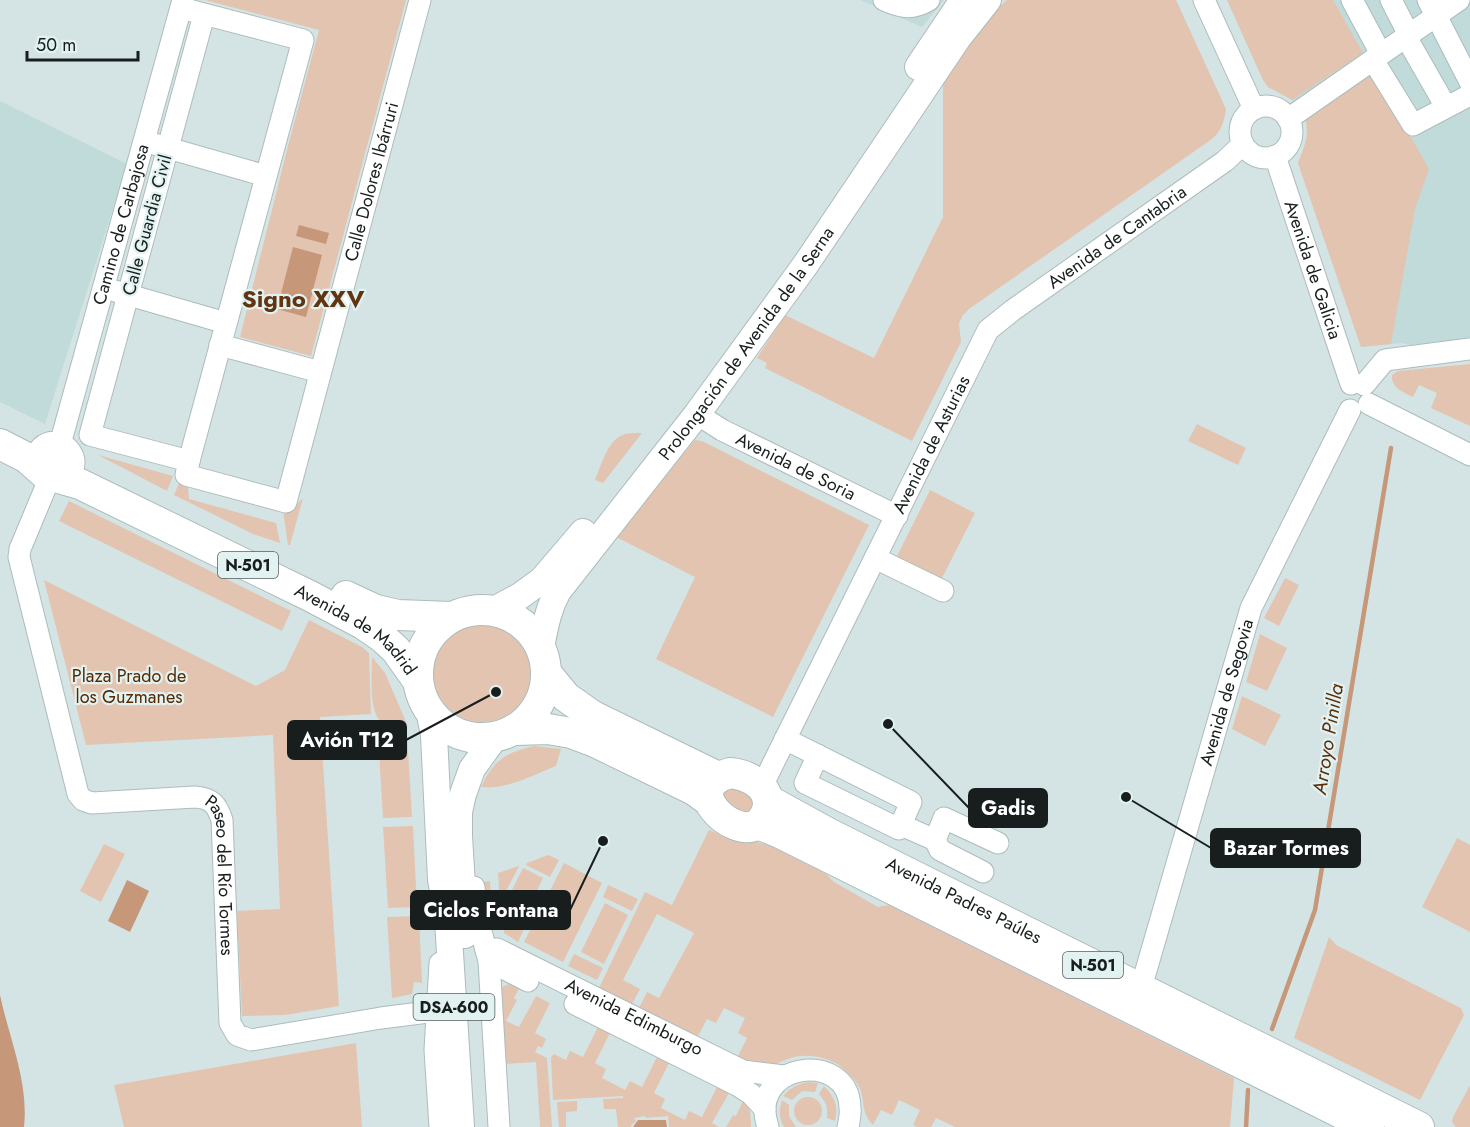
<svg xmlns="http://www.w3.org/2000/svg" width="1470" height="1127" font-family="Jost,sans-serif">
  <style>
    .built { fill: #c1dbda }
    .green { fill: #e3c4b0 }
    .water { fill: #c69778 }
    .lines { fill: none; stroke-linecap: round; stroke-linejoin: round }
    .stream { stroke: #c69778; stroke-width: 4.5 }
    .minor-casing { stroke: #acbcbb; stroke-width: 23 }
    .major-casing { stroke: #acbcbb; stroke-width: 28 }
    .highway-casing { stroke: #acbcbb; stroke-width: 32 }
    .minor { stroke: #fff; stroke-width: 21 }
    .major { stroke: #fff; stroke-width: 26 }
    .highway { stroke: #fff; stroke-width: 30 }
    .labels { text-anchor: middle; dominant-baseline: central; stroke-width: 4.5; stroke-linejoin: round; paint-order: stroke }
    .shield { fill: #e1f2f1; stroke: #545e5d; stroke-width: 1.5 }
    .shield-label { font-size: 16px; font-weight: bold; fill: #181e1e }
    .street-label { font-size: 18px; fill: #181e1e; stroke: #e1f2f1 }
    .park-label { font-size: 18px; fill: #552903; stroke: #e1f2f1 }
    .water-label { font-size: 20px; font-style: italic; fill: #5c2f0a; stroke: #e1f2f1 }
    .district-label { font-size: 24px; font-weight: bold; fill: #623512; stroke: #e1f2f1 }
    .leader { fill: none; stroke: #181e1e; stroke-width: 2 }
    .callout-dot { fill: #181e1e; stroke: #e1f2f1; stroke-width: 2 }
    .callout { fill: #181e1e; stroke: #181e1e; stroke-width: 2 }
    .callout-label { font-size: 20px; text-anchor: middle; font-weight: bold; fill: #fff }
  </style>
  <rect width="100%" height="100%" fill="#d4e4e4"/>
  <g class="built">
    <polygon points="860,0 944,0 922,27"/>
    <polygon points="1227,0 1470,0 1470,338 1411,345 1402,343 1361,347 1298,163 1307,139 1307,126 1304,115 1289,97 1268,87 1263,80"/>
    <polygon points="0,101 127,164 45,424 0,402"/>
  </g>
  <g class="green">
    <polygon points="205,0 406,0 311,356 240,337 288,146 319,30"/>
    <path d="M1007 0H1176L1226 109C1224 122 1222 130 1212 139L969 309 963 315 959 323 961 342 912 441 765 368 767 363 757 358 785 315 874 358 943 217V84L982 26 998 8Z"/>
    <polygon points="1227,0 1333,0 1363,53 1292,100 1268,87 1263,80"/>
    <path d="M1368 76 1377 77 1429 169 1415 209 1391 344 1361 347 1298 163C1304 148 1310 134 1305 118Z"/>
    <path d="M1470 364V426L1431 408 1437 393 1419 385 1413 397C1403 392 1391 388 1392 375L1398 371Z"/>
    <polygon points="1197,424 1246,448 1238,465 1188,441"/>
    <path d="M642 433 603 483 595 480C601 466 607 441 623 435 628 433 636 433 642 433Z"/>
    <polygon points="695,440 702,441 869,525 773,717 656,659 695,577 616,537"/>
    <polygon points="98,455 173,476 167,491"/>
    <polygon points="179,483 188,487 189,499 276,523 280,543 253,534 174,495"/>
    <polygon points="930,490 975,513 941,580 896,558"/>
    <polygon points="303,498 290,545 288,545 283,510 296,505"/>
    <polygon points="69,501 291,611 282,631 59,521"/>
    <polygon points="1285,578 1299,585 1279,626 1264,618"/>
    <polygon points="44,580 256,686 285,670 309,620 362,647 369,653 371,714 320,717 339,1006 285,1015 242,1016 237,911 280,909 273,735 86,745"/>
    <circle cx="482" cy="673" r="49"/>
    <polygon points="1260,634 1287,648 1267,691 1246,682"/>
    <path d="M372 657 385 673 407 724C399 725 389 728 383 723 368 714 372 673 372 657Z"/>
    <polygon points="1242,696 1281,715 1265,746 1232,729"/>
    <polygon points="407,733 412,817 383,818 378,734"/>
    <path d="M534 746 561 749 556 766C533 775 507 790 481 787 494 760 505 753 534 746Z"/>
    <polygon points="732,787 751,794 757,802 748,813 726,805 722,794"/>
    <polygon points="413,826 417,907 388,908 383,827"/>
    <path d="M709 830 739 842 754 841 776 848 826 874 834 882 878 907 889 905 1234 1078 1230 1127H955L936 1118 931 1127H917L913 1125 920 1110 899 1100 892 1115 881 1110 873 1125C860 1112 866 1101 859 1087 855 1079 846 1071 840 1066 828 1057 805 1053 791 1058 781 1061 775 1066 764 1066 755 1065 746 1060 738 1056L747 1038 738 1033 745 1018 724 1008 716 1023 707 1019 698 1036 639 1008 647 992 659 998 694 933 657 914 623 980 640 989 632 1004 599 988 645 892 672 905Z"/>
    <polygon points="1457,838 1470,845 1470,932 1422,907"/>
    <polygon points="104,844 125,854 101,902 80,891"/>
    <polygon points="548,855 559,860 550,877 526,865 527,863"/>
    <polygon points="564,863 602,883 563,962 524,942"/>
    <polygon points="519,866 500,903 498,873"/>
    <polygon points="523,868 543,878 523,920 502,910"/>
    <polygon points="490,881 493,926 486,915 484,882"/>
    <polygon points="608,885 638,899 632,911 603,897"/>
    <polygon points="605,903 628,915 604,964 581,952"/>
    <polygon points="501,913 526,925 518,942 504,933"/>
    <polygon points="419,916 422,983 414,982 412,994 392,998 387,917"/>
    <polygon points="1329,937 1336,945 1461,1008 1464,1015 1420,1100 1294,1038"/>
    <polygon points="574,954 603,968 597,980 568,966"/>
    <polygon points="509,984 519,988 514,998 517,1000 506,1021 519,1027 536,996 550,1003 535,1033 546,1039 542,1048 538,1046 535,1052 547,1058 552,1127 540,1127 536,1062 505,1064 500,992 502,987"/>
    <polygon points="598,1027 610,1033 595,1063 606,1069 602,1078 625,1090 630,1081 642,1087 657,1057 669,1063 654,1093 665,1099 661,1108 685,1120 689,1111 702,1117 717,1087 729,1093 712,1123 719,1127 669,1127 668,1116 645,1118 645,1116 634,1118 636,1122 632,1124 631,1127 618,1127 616,1109 604,1109 603,1099 623,1098 623,1096 553,1100 551,1057 554,1054 566,1060 570,1051 583,1057"/>
    <polygon points="356,1043 362,1127 124,1127 114,1085"/>
    <path d="M809 1082 818 1083 815 1092 802 1091 792 1100 783 1096C791 1087 797 1084 809 1082Z"/>
    <polygon points="1470,1085 1470,1127 1456,1127 1452,1122 1453,1117"/>
    <path d="M824 1086C834 1097 839 1105 835 1121L827 1118C828 1107 826 1102 819 1094Z"/>
    <circle cx="808" cy="1111" r="14"/>
    <path d="M782 1100 789 1105V1116L796 1127H784C779 1118 779 1110 782 1100Z"/>
    <polygon points="577,1101 577,1111 566,1112 566,1127 559,1127 557,1102"/>
    <polygon points="743,1101 750,1110 751,1127 726,1127 733,1115 736,1116"/>
  </g>
  <g class="water">
    <polygon points="299,225 329,233 326,244 296,236"/>
    <polygon points="293,247 322,255 306,317 277,309"/>
    <polygon points="127,880 149,891 130,932 108,921"/>
    <path d="M0 995C9 1038 29 1082 24 1127H0Z"/>
    <polygon points="638,1120 666,1120 667,1127 633,1127"/>
  </g>
  <g class="lines">
    <g class="stream">
      <polyline points="1272,1029 1315,910 1391,448"/>
      <polyline points="1246,1127 1248,1090"/>
    </g>
    <g class="minor-casing">
      <g id="minor">
        <path d="M884 0C902 8 912 10 929 0"/>
        <polyline points="1204,0 1254,109"/>
        <polyline points="1352,0 1381,54"/>
        <polyline points="1391,0 1409,35"/>
        <polyline points="1428,0 1470,82"/>
        <polyline points="181,8 303,40 189,461"/>
        <path id="s1" d="M204 15 90 435 189 461 186 475 286 502 420 0"/>
        <polyline points="1406,37 1446,107"/>
        <polyline points="1373,60 1413,125 1470,95"/>
        <circle cx="1266" cy="132" r="26"/>
        <polyline points="1288,119 1459,0"/>
        <polyline points="154,144 266,176"/>
        <path id="s2" d="M1275 156 1351 384"/>
        <polyline points="115,291 226,323"/>
        <polyline points="220,345 320,372"/>
        <polyline points="1364,385 1385,360 1470,349"/>
        <polyline points="1369,404 1470,455"/>
        <path id="s3" d="M697 414 722 430 897 516"/>
        <path id="s4" d="M59 448 183 0"/>
        <path id="s5" d="M50 477 20 549 19 557 78 794 83 800 92 803 195 797C212 798 217 805 222 820L230 1023 237 1035 251 1040 381 1018 436 1011"/>
        <polyline points="875,558 943,591"/>
        <polyline points="785,739 911,802 899,829 805,783 818,755"/>
        <path id="s6" d="M762 786 988 330 1013 310 1225 161 1243 144"/>
        <polyline points="901,825 935,840"/>
        <polyline points="983,872 940,850 935,840 944,818 998,843"/>
        <polyline points="474,887 476,913 489,961 499,1127"/>
        <path id="s7" d="M486 950 497 949 743 1071 784 1076"/>
        <polyline points="489,961 528,981"/>
        <path id="s8" d="M1138 988 1145 974 1251 608 1350 410"/>
        <polyline points="575,1004 737,1085 751,1094 765,1109"/>
        <polyline points="440,1127 435,1050 440,963"/>
        <path d="M768 1127C746 1063 849 1048 850 1108 851 1114 849 1121 848 1127"/>
      </g>
    </g>
    <g class="major-casing">
      <g id="major">
        <polyline points="918,67 963,0"/>
        <polyline points="494,610 520,596 542,580 583,532"/>
        <path id="s9" d="M541 647C545 627 548 609 558 591L697 414 806 264 958 38 988 0"/>
        <polyline points="429,710 434,735 441,879 448,921 461,1127"/>
        <polyline points="465,935 459,836 459,812 463,794 472,769 495,737"/>
      </g>
    </g>
    <g class="highway-casing">
      <g id="highway">
        <path id="s10" d="M0 444 27 458 45 474 80 484 310 596 363 624 382 637 396 650 418 681"/>
        <path d="M41 469C39 462 39 456 44 451 60 436 84 466 58 477"/>
        <polyline points="346,596 376,610 398,615 451,617"/>
        <circle cx="482" cy="674" r="64"/>
        <polyline points="547,674 566,697 593,716 718,777"/>
        <polyline points="515,730 548,729 571,733 595,742 694,790 709,801"/>
        <path d="M730 773C750 775 773 788 767 810 765 816 761 822 756 825 732 838 678 788 730 773Z"/>
        <path id="s11" d="M768 800 828 833 1419 1127"/>
        <polyline points="758,824 780,833 1369,1127"/>
      </g>
    </g>
    <use href="#minor" class="minor"/>
    <use href="#major" class="major"/>
    <use href="#highway" class="highway"/>
  </g>
  <g class="labels">
    <g class="shield">
      <rect x="218" y="552" width="60" height="26" rx="4.5"/>
      <rect x="1063" y="952" width="60" height="26" rx="4.5"/>
      <rect x="413.5" y="994" width="81" height="26" rx="4.5"/>
    </g>
    <g class="shield-label">
      <text x="248" y="565">N-501</text>
      <text x="1093" y="965">N-501</text>
      <text x="454" y="1007">DSA-600</text>
    </g>
    <g class="street-label">
      <text stroke="none"><textPath href="#s1" startOffset="987">Calle Dolores Ibárruri</textPath></text>
      <text stroke="none"><textPath href="#s4" startOffset="232">Camino de Carbajosa</textPath></text>
      <text transform="translate(147 225) rotate(-75)">Calle Guardia Civil</text>
      <text stroke="none"><textPath href="#s6" startOffset="668">Avenida de Cantabria</textPath></text>
      <text stroke="none"><textPath href="#s2" startOffset="120">Avenida de Galicia</textPath></text>
      <text stroke="none"><textPath href="#s9" startOffset="370">Prolongación de Avenida de la Serna</textPath></text>
      <text stroke="none"><textPath href="#s6" startOffset="381">Avenida de Asturias</textPath></text>
      <text stroke="none"><textPath href="#s3" startOffset="112">Avenida de Soria</textPath></text>
      <text stroke="none"><textPath href="#s10" startOffset="404">Avenida de Madrid</textPath></text>
      <text stroke="none"><textPath href="#s8" startOffset="309">Avenida de Segovia</textPath></text>
      <text stroke="none"><textPath href="#s5" startOffset="544">Paseo del Río Tormes</textPath></text>
      <text stroke="none"><textPath href="#s11" startOffset="220">Avenida Padres Paúles</textPath></text>
      <text stroke="none"><textPath href="#s7" startOffset="164">Avenida Edimburgo</textPath></text>
    </g>
    <g class="park-label">
      <text x="129" y="676">Plaza Prado de<tspan x="129" dy="21">los Guzmanes</tspan></text>
    </g>
    <g class="water-label">
      <text transform="translate(1328 739) rotate(-81)">Arroyo Pinilla</text>
    </g>
    <g class="district-label">
      <text x="303" y="298">Signo XXV</text>
    </g>
  </g>
  <path class="leader" d="M496 692L406 740M888 724L969 808M1126 797L1211 848M603 841L570 910"/>
  <g class="callout-dot">
    <circle cx="496" cy="692" r="6"/>
    <circle cx="888" cy="724" r="6"/>
    <circle cx="1126" cy="797" r="6"/>
    <circle cx="603" cy="841" r="6"/>
  </g>
  <g class="callout">
    <rect x="288" y="721" width="118" height="38" rx="6"/>
    <rect x="969" y="789" width="78" height="38" rx="6"/>
    <rect x="1211" y="829" width="149" height="38" rx="6"/>
    <rect x="411" y="891" width="159" height="38" rx="6"/>
  </g>
  <g class="callout-label">
    <text x="347" y="747">Avión T12</text>
    <text x="1008" y="815">Gadis</text>
    <text x="1286" y="855">Bazar Tormes</text>
    <text x="491" y="917">Ciclos Fontana</text>
  </g>
  <path d="M27 51v9h111v-9" fill="none" stroke="#181e1e" stroke-width="3"/>
  <text x="36" y="51" font-size="18" fill="#181e1e" stroke="#e1f2f1" stroke-width="4.5" paint-order="stroke">50 m</text>
</svg>
